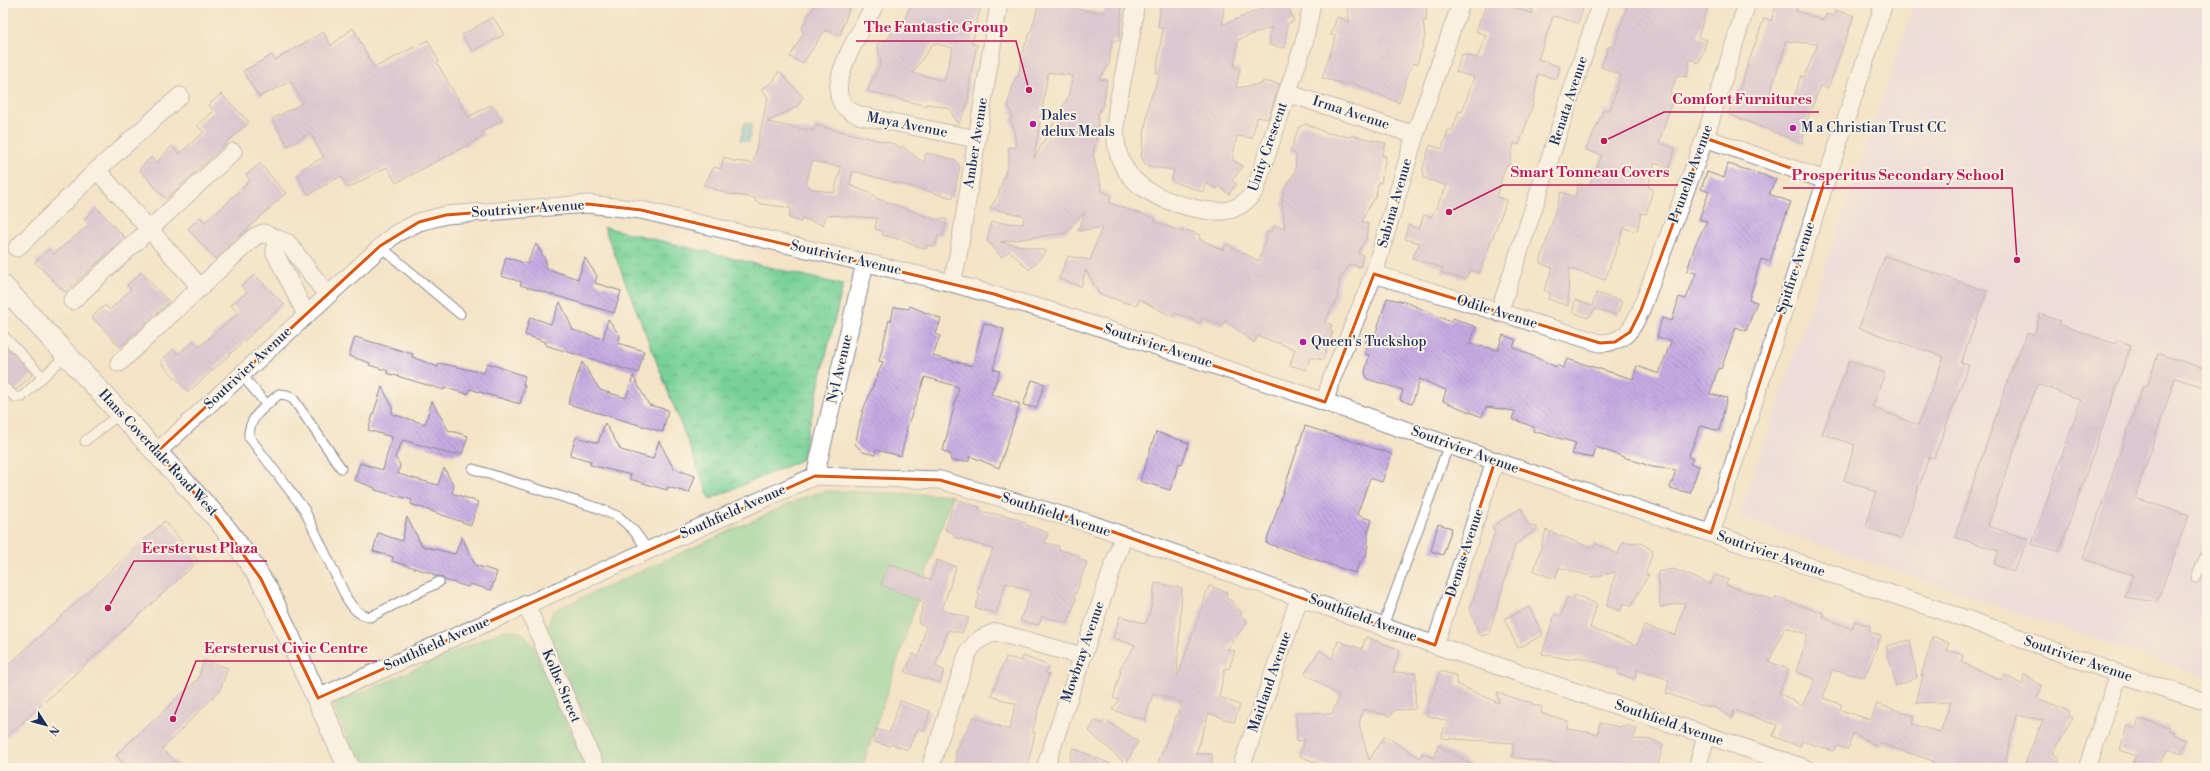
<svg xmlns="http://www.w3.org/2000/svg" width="2210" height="771" font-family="'Libre Bodoni',serif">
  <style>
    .built { fill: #e4d3f1 }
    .grass { fill: #77d197; stroke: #49807a }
    .park { fill: url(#park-crowns); stroke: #49807a }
    .water { fill: url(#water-ripples); stroke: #387894 }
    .building { fill: url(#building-back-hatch); fill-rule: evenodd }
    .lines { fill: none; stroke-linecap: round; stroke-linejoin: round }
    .service-casing { stroke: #888992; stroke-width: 11 }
    .minor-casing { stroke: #888992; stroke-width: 19 }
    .tertiary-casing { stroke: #888992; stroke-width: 23 }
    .service { stroke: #fff; stroke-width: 9 }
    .minor { stroke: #fff; stroke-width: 17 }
    .tertiary { stroke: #fff; stroke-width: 21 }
    .marked { fill: none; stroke: #de5710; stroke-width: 3; stroke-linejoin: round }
    .poi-dot { fill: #b5179e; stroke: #fcf5e5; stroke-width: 1.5 }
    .labels { text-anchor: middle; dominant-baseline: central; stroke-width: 3.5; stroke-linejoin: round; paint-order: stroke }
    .street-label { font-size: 14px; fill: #1b2f5e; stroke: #fcf5e5 }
    .poi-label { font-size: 14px; fill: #1b2f5e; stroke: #fcf5e5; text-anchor: start }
    .leader { fill: none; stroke: #c2185b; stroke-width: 1.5 }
    .callout-dot { fill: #c2185b; stroke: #fcf5e5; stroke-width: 1.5 }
    .callout-label { font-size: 15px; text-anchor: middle; font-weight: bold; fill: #c2185b; stroke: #fcf5e5; stroke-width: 3.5; stroke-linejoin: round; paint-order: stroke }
  </style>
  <defs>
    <pattern id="park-crowns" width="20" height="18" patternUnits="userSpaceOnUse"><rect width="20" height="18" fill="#77d197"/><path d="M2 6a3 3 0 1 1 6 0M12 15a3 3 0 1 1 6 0" fill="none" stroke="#61aa7e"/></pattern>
    <pattern id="water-ripples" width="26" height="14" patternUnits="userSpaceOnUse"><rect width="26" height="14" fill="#55c2cb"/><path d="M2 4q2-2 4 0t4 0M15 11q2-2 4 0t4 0" fill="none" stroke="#469ea8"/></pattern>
    <pattern id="building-back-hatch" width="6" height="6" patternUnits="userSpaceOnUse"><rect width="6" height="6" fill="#c6aae3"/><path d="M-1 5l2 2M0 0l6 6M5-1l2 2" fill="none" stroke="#a08bbb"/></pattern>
  </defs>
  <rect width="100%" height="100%" fill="#fcf5e5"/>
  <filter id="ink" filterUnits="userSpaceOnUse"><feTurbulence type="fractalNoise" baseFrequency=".025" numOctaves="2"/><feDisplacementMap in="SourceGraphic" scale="8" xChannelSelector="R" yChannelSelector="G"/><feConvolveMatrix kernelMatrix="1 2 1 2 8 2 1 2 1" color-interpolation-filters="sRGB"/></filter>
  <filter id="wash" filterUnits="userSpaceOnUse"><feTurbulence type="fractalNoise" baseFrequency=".012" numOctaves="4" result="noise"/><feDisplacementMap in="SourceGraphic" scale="16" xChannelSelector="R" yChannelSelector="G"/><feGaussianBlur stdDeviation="0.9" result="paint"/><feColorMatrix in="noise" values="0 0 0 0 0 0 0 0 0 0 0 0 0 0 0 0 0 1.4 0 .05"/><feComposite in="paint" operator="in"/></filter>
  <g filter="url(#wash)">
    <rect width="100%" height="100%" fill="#f4e3c6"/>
    <polygon class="built" points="1915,3 2207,3 2207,677 1739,517"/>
    <g class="grass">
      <polygon points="827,491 952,495 862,768 608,768 546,631 553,611 805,497"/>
      <polygon points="515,630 524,634 533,646 587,768 361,768 333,705 502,631"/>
    </g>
    <polygon class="park" points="604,227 843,285 801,460 710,499"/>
    <polygon class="water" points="745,122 752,124 749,142 740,140"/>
    <g id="blocks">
      <g class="building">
        <polygon points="816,3 851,3 840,35 825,30 803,63 790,57 804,32 801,29"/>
        <path d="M911 3H982L975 28H977L971 43 977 45 970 76 968 103 958 125 949 108 927 104 926 106 867 91 881 63 877 44 886 41 896 27 901 31ZM933 43 953 48 944 81 913 73Z"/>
        <path d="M1039 3H1062L1063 7 1104 13 1106 3 1122 4 1119 41 1112 40 1109 65 1099 79 1107 80 1103 105 1098 114 1097 137 1093 154 1102 191 1111 195 1109 203 1156 219 1155 222 1183 232V229L1195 233 1200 235 1199 239 1223 250 1226 244 1259 261 1268 231 1271 232 1275 225 1285 229 1282 203 1284 189 1295 172 1296 154 1290 152 1299 127 1306 124 1327 133 1350 137 1351 135 1386 143 1382 156H1386L1381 183 1378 182 1376 196 1368 208 1362 222 1368 224 1366 239 1358 253 1363 255 1360 267 1350 264 1340 279 1337 299 1325 322 1332 325 1330 331 1333 332 1323 360 1310 357 1306 370 1290 365 1295 349 1258 336 1254 343 1225 320 1223 326 1202 318 1201 323 1175 313 1173 317 1139 299 1137 306 1099 294 1086 270 1081 286 1059 279 1068 256 1090 260 1102 227 1078 231 1085 212 1065 233 1000 242 1047 251 1029 270 1010 251 1001 257 990 243H988L987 239H988L991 222 1023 224 1024 216 990 208 998 196 1009 160V147L1016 148 1014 129 1010 119 1013 118 1008 103 1016 77H1018L1022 53 1031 31ZM1048 72 1073 76 1069 95 1034 159Z"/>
        <polygon points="1161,3 1224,3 1222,25 1266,7 1289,8 1294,21 1287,24 1285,48 1269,45 1272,27 1238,40 1234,67 1240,69 1236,88 1262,84 1263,81 1280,84 1268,119 1257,117 1252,138 1237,136 1232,160 1243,166 1232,181 1237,184 1229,194 1219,186 1217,189 1206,183 1203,192 1171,181 1174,170 1146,166 1141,156 1149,102 1160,74 1156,73 1163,28 1158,27"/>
        <polygon points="1346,3 1427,4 1426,21 1423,21 1425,37 1417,64 1413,63 1408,74 1399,103 1350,82 1349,85 1322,78 1336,36 1331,35 1337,17 1350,22"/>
        <polygon points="1487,3 1504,3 1532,14 1533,10 1522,7 1523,3 1585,3 1578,23 1553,16 1538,59 1560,67 1557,79 1538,74 1533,104 1526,125 1519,145 1514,143 1509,166 1506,165 1496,197 1507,200 1479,273 1470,270 1465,279 1441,273 1443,268 1412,258 1420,243 1405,239 1408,225 1419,229 1424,215 1431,217 1447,186 1424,178 1423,168 1430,145 1442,149 1448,130 1452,131 1459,111 1462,112 1474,77 1456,72 1462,54 1477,58 1486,35 1476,31"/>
        <polygon points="1628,3 1709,3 1698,37 1707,40 1699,63 1690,59 1687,77 1677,75 1668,100 1672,101 1659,143 1675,148 1669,168 1655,163 1648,187 1653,189 1646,214 1641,213 1637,232 1624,228 1605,280 1569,268 1568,306 1548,299 1551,293 1544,290 1553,268 1540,263 1561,192 1575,197 1578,184 1589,186 1602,155 1586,150 1604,109 1610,110 1621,75 1601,67 1609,46 1614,48"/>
        <path d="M1777 3H1799L1796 11 1824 20 1826 14 1834 16 1835 10 1854 16 1828 88 1820 86 1809 115 1802 143 1728 114 1738 90H1739L1764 18 1771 21ZM1785 41 1818 44 1804 77 1801 76 1791 107 1768 99 1784 50Z"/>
        <polygon points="493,17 504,35 472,51 462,35"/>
        <polygon points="353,28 374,68 428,40 439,62 437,63 468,117 491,105 502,121 482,131 484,136 396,183 387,167 348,188 341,176 308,195 297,175 303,171 302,169 324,157 310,133 288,146 272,119 303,103 291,81 259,97 243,71 272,55 275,60 323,32 331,46"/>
        <path d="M779 71 803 97 798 106 767 122 813 131 815 125 894 144 901 148 902 146 924 163 926 153 956 160 960 167 953 198 853 171 849 185 874 195 873 197 933 219H947L943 236 938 235 935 246 927 245 926 249 908 243V241L882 235 883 231 875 229 877 218 826 215 823 225 802 218 801 222 789 218 791 208 761 204 755 201 756 198 729 194 704 185 714 167 721 169 724 157 733 161 753 163 768 97 761 89 773 82ZM812 161 841 167 834 193 809 188V186L806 185Z"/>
        <polygon points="221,94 249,122 166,199 139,169 151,157 156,163 172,146 179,154 204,132 197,125 214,111 208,105"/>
        <polygon points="260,164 286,193 215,259 188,229 200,217 205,222 221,209 250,180 246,175"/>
        <polygon points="1728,164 1776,179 1769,194 1791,202 1776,241 1770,262 1761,259 1749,300 1757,302 1746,331 1736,327 1721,369 1718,368 1710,394 1727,398 1719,431 1701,426 1688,457 1693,459 1690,464 1699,466 1690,493 1670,488 1676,470 1652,467 1596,447 1593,458 1572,454 1576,443 1533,431 1534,427 1512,419 1515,411 1486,407 1482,417 1443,401 1446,390 1420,379 1412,404 1400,400 1403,390 1367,379 1365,372 1369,355 1365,354 1366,340 1373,342 1387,298 1408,303 1451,322 1453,318 1476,327 1470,344 1498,350 1503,335 1516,340 1513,347 1556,367 1557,365 1563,368 1567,359 1633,379 1637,366 1659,374 1671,341 1657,337 1662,318 1672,321 1679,297 1686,299 1696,273 1687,271 1695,245 1707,221 1699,219 1709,192 1701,189 1707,172 1724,178"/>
        <polygon points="96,207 125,238 65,292 35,262 49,249 54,254 89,225 84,219"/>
        <polygon points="536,244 546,261 545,268 578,279 585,258 597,276 595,283 621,291 614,313 520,285 522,282 501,276 506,257 527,264"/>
        <polygon points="1885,256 1987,291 1961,363 1969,365 1934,458 1929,457 1901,539 1866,527 1876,492 1844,480 1855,445 1822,434 1849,361 1885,373 1872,407 1918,425 1944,357 1859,328"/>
        <polygon points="141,272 169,302 120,347 92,317 105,305 110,310 131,289 127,285"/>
        <polygon points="255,275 284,304 189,392 160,362 173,349 178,354 193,341 199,347 238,313 231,305 247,292 241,286"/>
        <polygon points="1596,293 1622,301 1617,315 1595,309 1588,318 1573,312 1575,300 1592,306"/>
        <polygon points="560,302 573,330 603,339 608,319 620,336 618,343 644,351 638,373 545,345 546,342 525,335 530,317 551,324"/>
        <polygon points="910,306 941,319 936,334 940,336 933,356 972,366 984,323 1004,329 993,369 1000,371 991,394 1020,404 999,468 970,456 969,461 951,461 950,454 943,451 959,387 925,377 906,430 907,430 901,456 876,450 875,455 863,452 855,444 863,410 883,362 879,361 889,320 891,321 894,307 909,309"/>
        <polygon points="2040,314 2060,321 2059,324 2115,344 2117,340 2131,345 2059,552 2032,544 2081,400 2037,384 1988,526 2029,539 2013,572 1994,564 1999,551 1955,537 2016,357 2017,357 2027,333 2034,335"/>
        <polygon points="355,337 413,354 412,357 438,367 439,363 484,373 487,363 525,376 523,385 525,385 520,404 470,389 468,394 445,388 444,390 387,373 388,371 369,365 370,363 349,356"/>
        <polygon points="3,344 32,375 16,390 3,380"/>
        <polygon points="2158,354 2207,369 2207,388 2175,378 2135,498 2189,515 2157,602 2125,597 2133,575 2083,559 2143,386 2147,387"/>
        <polygon points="582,362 600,390 626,398 633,376 649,405 668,410 663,432 568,404"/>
        <polygon points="1032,380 1045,384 1036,408 1023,405"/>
        <polygon points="382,387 392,406 392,414 425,424 432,401 448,430 468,436 462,454 455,453 454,455 403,440 395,457 400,465 398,474 438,485 444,468 454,486 452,493 478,502 471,525 411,504 412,500 375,490 375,488 354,480 360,463 383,470 392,437 368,430"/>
        <polygon points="605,423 621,450 653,459 659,441 674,469 695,476 689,493 668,487 667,490 629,479 631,475 590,465 591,461 570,455 576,437 598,443"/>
        <polygon points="1305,426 1392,454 1382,482 1370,478 1357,515 1372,520 1368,533 1368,545 1366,556 1359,564 1355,573 1266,543"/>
        <polygon points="1156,432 1189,443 1182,464 1179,463 1170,490 1140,481"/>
        <polygon points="955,499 979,507 978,511 1012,517 1026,523 1026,525 1048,533 1045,543 1059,546 1058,549 1079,556 1079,559 1087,562 1074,598 1076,599 1068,623 1042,616 1039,625 1020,621 1031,591 1006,583 996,613 975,608 980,594 977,592 993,549 954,537 954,533 945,530"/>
        <polygon points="1521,508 1528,524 1538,528 1515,545 1489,634 1480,636 1470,609 1495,532 1492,527"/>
        <polygon points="407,517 422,546 455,554 462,537 475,565 497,572 491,590 470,584 468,587 445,580 440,576 433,576 434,574 392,561 393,557 373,551 378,533 402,541"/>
        <polygon points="165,521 198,561 3,740 3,670"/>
        <polygon points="1438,524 1452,528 1443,555 1431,551"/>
        <polygon points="1546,530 1584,545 1593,547 1595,543 1618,554 1623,542 1641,543 1653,551 1645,575 1649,574 1631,606 1624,603 1620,611 1607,606 1616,572 1593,577 1559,567 1555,579 1534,571"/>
        <polygon points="937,560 956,567 942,610 969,618 962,633 948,630 935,666 944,670 940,683 905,672 913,654 919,657 926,626 918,623 924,602 881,585 889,564 931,580"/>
        <path d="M1673 569 1711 584 1715 575 1728 579 1726 585 1774 600 1775 597 1823 613 1824 618 1852 629 1855 621 1870 626 1869 631 1881 636 1865 677 1832 670 1823 698 1841 704V710L1871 720 1877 704 1914 716 1912 724 1940 732 1951 702 1916 703 1923 675 1921 676 1933 636 1949 643 1947 650 1963 655 1961 662 2001 680 2003 674 2023 685 2024 673 2042 686 2037 698 2070 711 2069 715 2073 717 2053 754 2060 758 2056 768H2023L2043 720 2016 715 2004 768H1931L1933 761 1880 743 1878 747 1853 733 1848 749 1837 746 1833 751 1802 741 1800 747 1773 736 1777 725 1734 710 1732 718 1716 708 1699 705 1666 693 1669 680 1637 669 1635 679 1618 674 1619 669 1578 657 1568 659 1542 654 1555 614 1561 616 1567 597 1572 599 1575 595 1597 604 1590 628 1637 645 1644 626 1676 635 1685 602 1660 607 1658 572ZM1785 627 1808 634 1796 672 1815 679 1802 706 1779 693 1789 669 1769 662Z"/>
        <polygon points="1155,583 1182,588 1177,676 1178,676 1209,586 1227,592 1226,598 1235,603 1234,606 1242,612 1240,615 1248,621 1227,649 1235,651 1229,669 1225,668 1219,697 1240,705 1234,722 1209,713 1196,754 1212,754 1212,768 1156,768 1182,702 1162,696 1162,694 1161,696 1153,693 1145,720 1112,710 1119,700 1113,698 1121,671 1119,670 1135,645 1113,638 1120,616 1146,624 1151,607"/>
        <polygon points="1529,607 1543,635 1518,648 1504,619"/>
        <polygon points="1366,637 1400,650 1393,672 1416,673 1415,709 1395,710 1390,716 1363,709 1359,724 1369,760 1385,736 1420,758 1422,753 1434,758 1438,745 1477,768 1330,768 1300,756 1305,740 1297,741 1296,712 1332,714 1339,696 1305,673 1320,650 1332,659 1338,641 1362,649"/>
        <polygon points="1910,640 1917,678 1896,686 1886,646"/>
        <polygon points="1023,656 1049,666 1046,673 1049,674 1032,732 1035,733 1027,768 956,768 956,751 973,717 1009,730 1016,704 991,696 1006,657 1022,661"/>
        <polygon points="204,660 228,668 220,690 162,749 182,768 127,768 116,755 198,679"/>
        <polygon points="1440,671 1457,676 1456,684 1499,703 1497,692 1523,701 1532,702 1532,704 1542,707 1541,713 1568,721 1567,729 1598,734 1600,723 1620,727 1626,725 1637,729 1633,739 1653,740 1663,745 1657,768 1585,768 1512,757 1514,743 1441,738 1447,721 1426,715"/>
        <polygon points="900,701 930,711 924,731 918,728 908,750 891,744 890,746 873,742 877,729 889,733"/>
        <polygon points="2139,719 2169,727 2169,730 2175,732 2173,735 2186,740 2182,754 2169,749 2156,768 2131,768 2136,756 2120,750 2127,726 2136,729"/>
        <polygon points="1105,720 1138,741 1126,764 1089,731 1095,721 1102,724"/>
        <polygon points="1073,748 1120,768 1084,768 1069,763"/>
      </g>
    </g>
  </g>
  <g filter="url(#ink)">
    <use href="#blocks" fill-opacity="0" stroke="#888992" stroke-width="1"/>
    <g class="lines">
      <g class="service-casing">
        <g id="service">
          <polyline points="380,246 460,314"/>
          <polyline points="3,335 43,377"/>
          <polyline points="241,374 267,405"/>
          <polyline points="3,386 15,397 22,397 66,355"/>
          <polyline points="85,441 121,413"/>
          <path d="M341 468 294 400 287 395 279 394C265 407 248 417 249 437L304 509 347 599C353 608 358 615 370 617L439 582"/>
          <polyline points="473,469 598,508 619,517 634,531 648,550"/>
          <polyline points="2196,578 2207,551"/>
          <polyline points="1383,626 1449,444"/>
        </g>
      </g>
      <g class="minor-casing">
        <g id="minor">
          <path d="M876 3C865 24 827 80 842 103 847 111 854 113 862 116L976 139"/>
          <path d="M1135 3C1131 94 1066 181 1198 209 1222 214 1241 212 1255 190L1304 43 1312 3"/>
          <polyline points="1287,93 1415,135"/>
          <polyline points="1705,138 1825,180"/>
          <polyline points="97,170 201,288"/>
          <polyline points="276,239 275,253 306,314"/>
          <polyline points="17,248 97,170 180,96"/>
          <path d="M1374 274 1600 343C1624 343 1632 330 1641 310L1705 138 1747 3"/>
          <polyline points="952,283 958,256 999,3"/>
          <polyline points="72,301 233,152"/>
          <polyline points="1499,313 1601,3"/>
          <polyline points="119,363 254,237 263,233 288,243 327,295"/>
          <polyline points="1325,402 1330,383 1374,274 1415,135 1461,3"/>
          <polyline points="157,452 395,234 419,222 446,215 588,204 641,210 952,283 1057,313 1325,402 1495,461 1975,622 2119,674 2207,702"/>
          <polyline points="815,476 865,263"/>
          <polyline points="1711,533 1884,3"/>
          <polyline points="526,604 596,768"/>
          <polyline points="1435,645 1495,461"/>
          <polyline points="318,698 815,476 940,480 1088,523 1435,645 1805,768"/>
          <path d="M930 768 967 655C974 641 982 637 996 632L1082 656"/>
          <polyline points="1045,768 1123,537"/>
          <polyline points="1241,768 1300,596"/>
          <polyline points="1697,768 1706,737"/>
          <polyline points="2087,768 2119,674"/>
        </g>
      </g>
      <g class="tertiary-casing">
        <path id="tertiary" d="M3 286 217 518C237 543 256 569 271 597L349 768"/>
      </g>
      <use href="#service" class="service"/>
      <use href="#minor" class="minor"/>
      <use href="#tertiary" class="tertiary"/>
    </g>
  </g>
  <path d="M0 0H2210V771H0ZM1705 138 1825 180 1711 533 1495 461 1435 645 1088 523 940 480 815 476 318 698 261 579 217 518 157 452 380 246 419 222 446 215 588 204 641 210 994 294 1325 402 1374 274 1600 343 1615 342 1630 332 1641 310Z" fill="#f4e3c6" fill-opacity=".55" fill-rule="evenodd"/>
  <path class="marked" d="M1705 138 1825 180 1711 533 1495 461 1435 645 1088 523 940 480 815 476 318 698 261 579 217 518 157 452 380 246 419 222 446 215 588 204 641 210 994 294 1325 402 1374 274 1600 343 1615 342 1630 332 1641 310Z"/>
  <g class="poi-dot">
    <circle cx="1033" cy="124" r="4"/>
    <circle cx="1793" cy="128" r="4"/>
    <circle cx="1303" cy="342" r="4"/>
  </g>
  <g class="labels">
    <g class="street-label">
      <text transform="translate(1569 101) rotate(-72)">Renata Avenue</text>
      <text transform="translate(1351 113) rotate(18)">Irma Avenue</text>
      <text transform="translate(907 125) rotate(11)">Maya Avenue</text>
      <text transform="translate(976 143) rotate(-81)">Amber Avenue</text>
      <text transform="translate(1268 147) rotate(-71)">Unity Crescent</text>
      <text transform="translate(1691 174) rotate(-70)">Prunella Avenue</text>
      <text transform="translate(1395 203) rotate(-74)">Sabina Avenue</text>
      <text transform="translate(528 209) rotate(-4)">Soutrivier Avenue</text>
      <text transform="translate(846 258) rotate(13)">Soutrivier Avenue</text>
      <text transform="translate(1796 268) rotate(-72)">Spitfire Avenue</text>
      <text transform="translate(1497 312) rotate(17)">Odile Avenue</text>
      <text transform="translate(1158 346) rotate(18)">Soutrivier Avenue</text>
      <text transform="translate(248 368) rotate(-43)">Soutrivier Avenue</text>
      <text transform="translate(840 369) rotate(-77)">Nyl Avenue</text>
      <text transform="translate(1465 450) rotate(20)">Soutrivier Avenue</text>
      <text transform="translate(158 453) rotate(47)">Hans Coverdale Road West</text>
      <text transform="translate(733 512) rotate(-24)">Southfield Avenue</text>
      <text transform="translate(1056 515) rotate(18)">Southfield Avenue</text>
      <text transform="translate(1465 553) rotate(-72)">Demas Avenue</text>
      <text transform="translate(1771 554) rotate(19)">Soutrivier Avenue</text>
      <text transform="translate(1363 618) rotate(20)">Southfield Avenue</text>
      <text transform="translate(437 644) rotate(-24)">Southfield Avenue</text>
      <text transform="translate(1083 652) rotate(-71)">Mowbray Avenue</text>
      <text transform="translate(2078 659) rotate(19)">Soutrivier Avenue</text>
      <text transform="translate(1270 682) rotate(-71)">Maitland Avenue</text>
      <text transform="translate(561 686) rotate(67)">Kolbe Street</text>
      <text transform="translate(1669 723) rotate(19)">Southfield Avenue</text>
    </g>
    <g class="poi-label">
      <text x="1041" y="116">Dales<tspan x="1041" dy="16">delux Meals</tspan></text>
      <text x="1801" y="128">M a Christian Trust CC</text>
      <text x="1311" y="342">Queen's Tuckshop</text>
    </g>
  </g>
  <path class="leader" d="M1029 90L1016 41H856M1604 141L1664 112H1819M1449 212L1503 185H1678M2017 260L2012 188H1783M108 608L134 561H267M173 719L196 661H377"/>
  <g class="callout-dot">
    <circle cx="1029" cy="90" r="4"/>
    <circle cx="1604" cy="141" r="4"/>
    <circle cx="1449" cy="212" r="4"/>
    <circle cx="2017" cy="260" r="4"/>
    <circle cx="108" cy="608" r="4"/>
    <circle cx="173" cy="719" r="4"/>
  </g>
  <g class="callout-label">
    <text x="936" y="32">The Fantastic Group</text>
    <text x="1742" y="104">Comfort Furnitures</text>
    <text x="1590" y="177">Smart Tonneau Covers</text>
    <text x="1898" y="180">Prosperitus Secondary School</text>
    <text x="200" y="553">Eersterust Plaza</text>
    <text x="286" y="653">Eersterust Civic Centre</text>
  </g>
  <rect width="2210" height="771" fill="none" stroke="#fcf5e5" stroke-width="16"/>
  <g transform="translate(46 725) rotate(126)" stroke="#fcf5e5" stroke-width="3" paint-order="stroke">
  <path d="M0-3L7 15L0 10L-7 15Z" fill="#1b2f5e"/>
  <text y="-6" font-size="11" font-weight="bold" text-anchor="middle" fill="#1b2f5e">N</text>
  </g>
</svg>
